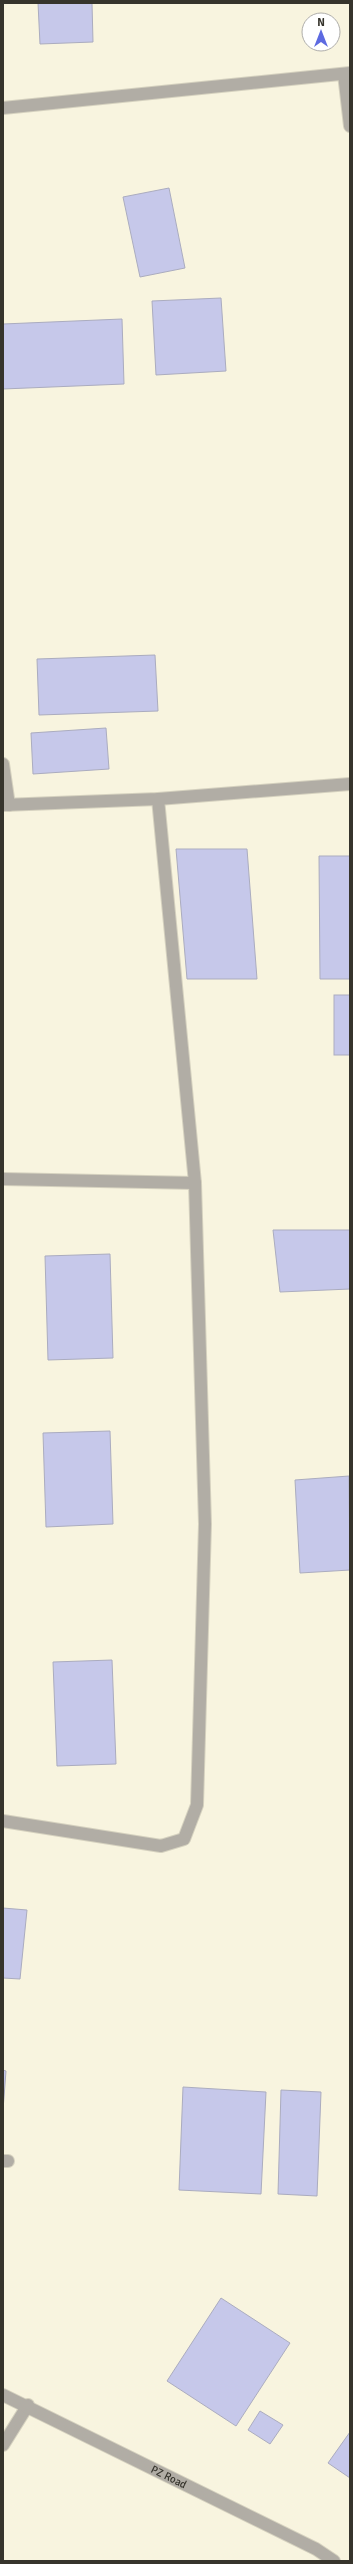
<svg xmlns="http://www.w3.org/2000/svg" width="353" height="2564" font-family="Signika,sans-serif">
  <style>
    .building { fill: #c6c8ea; stroke: #abacbf }
    .lines { fill: none; stroke-linecap: round; stroke-linejoin: round }
    .lane-casing { stroke: #d5d1bf; stroke-width: 14 }
    .street-casing { stroke: #d5d1bf; stroke-width: 14 }
    .lane { stroke: #b1ada5; stroke-width: 12 }
    .street { stroke: #b1ada5; stroke-width: 12 }
    .labels { text-anchor: middle; dominant-baseline: central; stroke-width: 3.5; stroke-linejoin: round; paint-order: stroke }
    .street-label { font-size: 11px; fill: #36342c; stroke: #fff }
  </style>
  <rect width="100%" height="100%" fill="#f8f4df"/>
  <g class="building">
    <polygon points="38,3 92,3 93,42 40,44"/>
    <polygon points="169,188 185,268 140,277 123,197"/>
    <polygon points="221,298 226,371 156,375 152,301"/>
    <polygon points="122,319 124,384 3,389 3,324"/>
    <polygon points="155,655 158,711 39,715 37,659"/>
    <polygon points="106,728 109,769 33,774 31,733"/>
    <polygon points="176,849 247,849 257,979 187,979"/>
    <polygon points="319,856 350,856 350,979 320,979"/>
    <rect x="334" y="995" width="16" height="60"/>
    <polygon points="273,1230 350,1230 350,1289 280,1292"/>
    <polygon points="110,1254 113,1358 48,1360 45,1256"/>
    <polygon points="110,1431 113,1524 46,1527 43,1433"/>
    <polygon points="349,1476 350,1570 300,1573 295,1480"/>
    <polygon points="112,1660 116,1764 57,1766 53,1662"/>
    <polygon points="3,1908 27,1910 20,1979 3,1978"/>
    <polygon points="3,2070 6,2071 3,2110"/>
    <polygon points="183,2087 266,2092 261,2194 179,2190"/>
    <polygon points="281,2090 321,2092 317,2196 278,2194"/>
    <polygon points="221,2298 290,2343 236,2426 167,2381"/>
    <polygon points="260,2411 283,2425 270,2444 248,2430"/>
    <polygon points="350,2432 350,2478 328,2463"/>
  </g>
  <g class="lines">
    <g class="lane-casing">
      <polyline id="lane" points="3,2445 28,2405"/>
    </g>
    <g class="street-casing">
      <g id="street">
        <polyline points="344,74 350,126"/>
        <polyline points="3,108 350,73"/>
        <polyline points="3,764 9,805"/>
        <polyline points="3,805 158,799 350,784"/>
        <polyline points="3,1179 195,1183"/>
        <polyline points="3,1821 161,1846 184,1839 197,1805 205,1524 195,1183 158,799"/>
        <polyline points="3,2161 8,2161"/>
        <path id="s1" d="M3 2395 316 2549 334 2561"/>
      </g>
    </g>
    <use href="#lane" class="lane"/>
    <use href="#street" class="street"/>
  </g>
  <g class="labels">
    <g class="street-label">
      <text stroke="none"><textPath href="#s1" startOffset="185">PZ Road</textPath></text>
    </g>
  </g>
  <rect width="353" height="2564" fill="none" stroke="#36342c" stroke-width="8"/>
  <g transform="translate(321 32)"><circle r="19" fill="#ffffff" stroke="#afaeab"/>
  <path d="M0-3L7 15L0 10L-7 15Z" fill="#5d6ae1"/>
  <text y="-6" font-size="11" font-weight="bold" text-anchor="middle" fill="#36342c">N</text>
  </g>
</svg>
